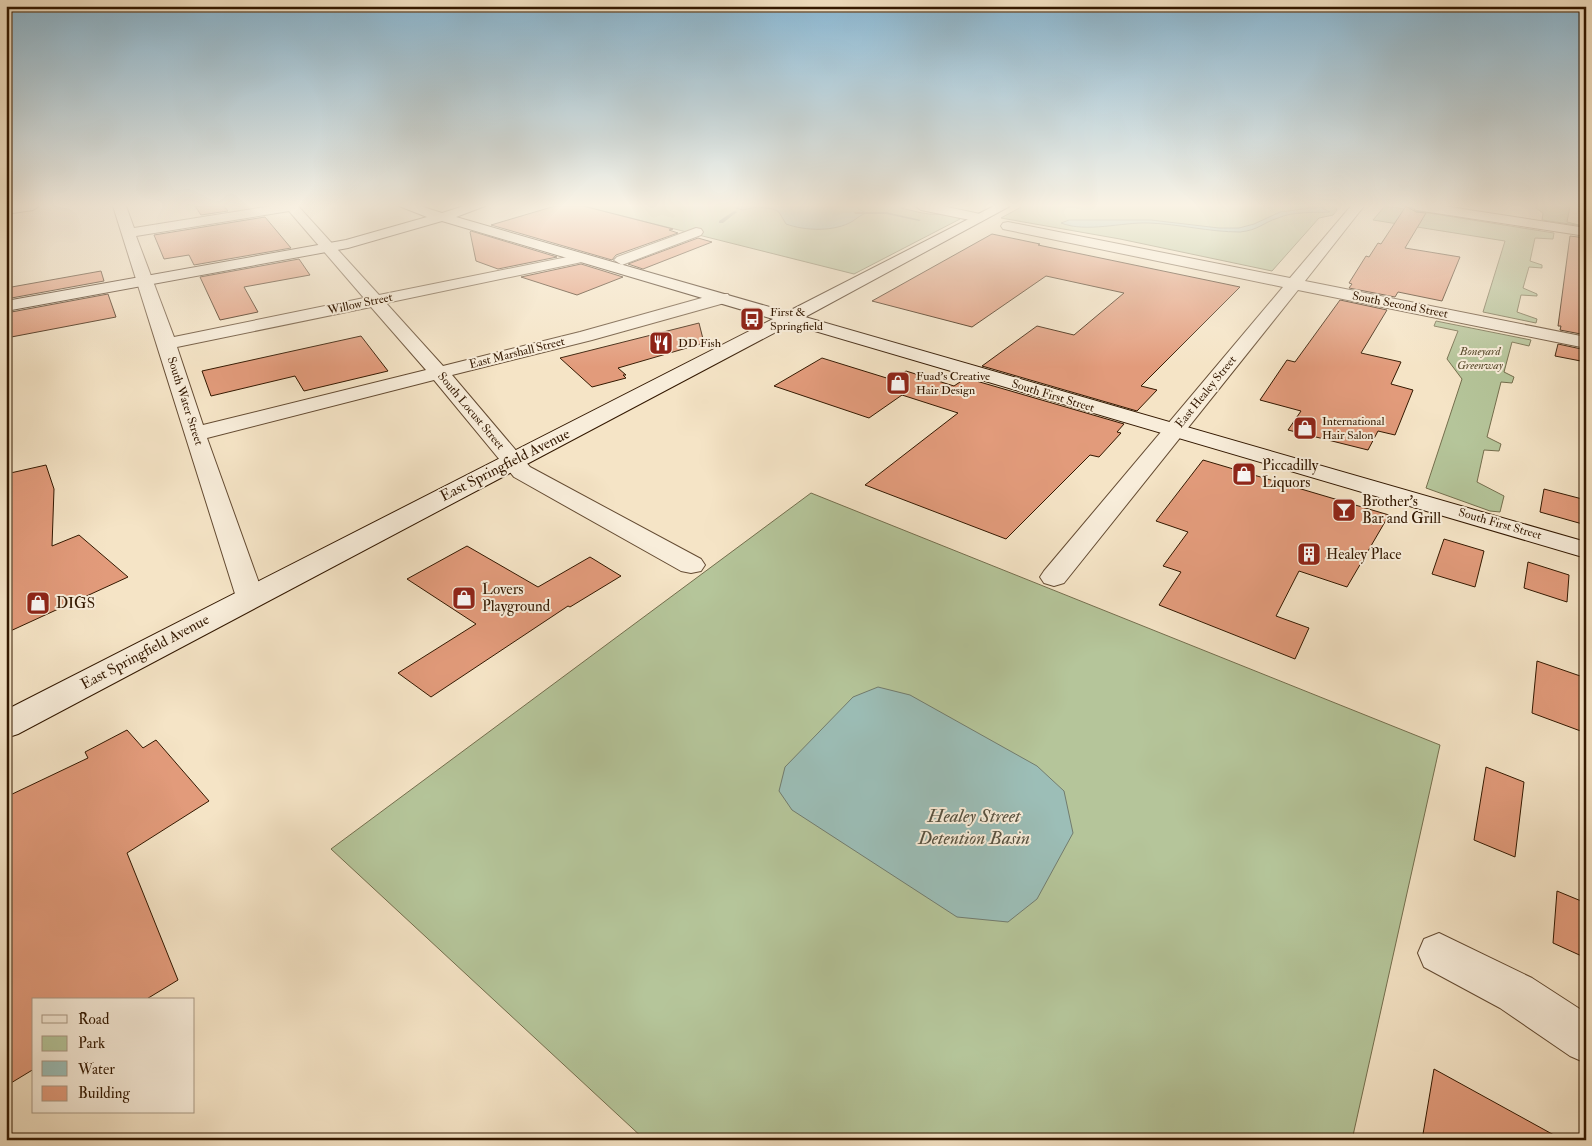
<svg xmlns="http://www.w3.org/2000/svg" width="1592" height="1146" font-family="'IM FELL Double Pica',serif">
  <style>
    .green { fill: #b5c59a; stroke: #746e4d }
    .water { fill: #9cbeb7; stroke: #727c6e }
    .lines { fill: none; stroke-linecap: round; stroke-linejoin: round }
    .stream { fill: #727c6e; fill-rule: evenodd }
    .building { fill: #e29b7b; stroke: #331800 }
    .street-casing { stroke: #644b32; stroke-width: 2 }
    .secondary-casing { stroke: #331800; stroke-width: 2 }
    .street { fill: #f8edda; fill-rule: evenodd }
    .secondary { fill: #f8edda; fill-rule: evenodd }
    .labels { text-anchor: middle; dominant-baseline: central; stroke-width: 4; stroke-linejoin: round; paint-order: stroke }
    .far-street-label { font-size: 12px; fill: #331800; stroke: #f8edda }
    .far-poi-label { font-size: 12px; fill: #331800; stroke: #f8edda; text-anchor: start }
    .far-park-label { font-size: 12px; font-style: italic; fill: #5a4c2e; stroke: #f8edda }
    .street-label { font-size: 15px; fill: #331800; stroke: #f8edda }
    .poi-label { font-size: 15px; fill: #331800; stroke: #f8edda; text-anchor: start }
    .near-water-label { font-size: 19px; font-style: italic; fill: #585240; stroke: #f8edda }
  </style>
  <rect width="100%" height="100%" fill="#f5e4c6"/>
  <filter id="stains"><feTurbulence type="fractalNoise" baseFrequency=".004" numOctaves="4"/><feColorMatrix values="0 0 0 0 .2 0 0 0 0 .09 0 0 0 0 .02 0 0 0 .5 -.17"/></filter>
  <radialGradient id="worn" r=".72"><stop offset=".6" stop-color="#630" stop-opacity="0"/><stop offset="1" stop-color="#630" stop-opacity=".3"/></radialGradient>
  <g class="green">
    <path d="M583 206H907L901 208C910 210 920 213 929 214 939 215 952 211 960 219L854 274Z"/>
    <polygon points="1023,206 1335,206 1337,210 1333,215 1319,218 1272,271 1120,239 1001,218"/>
    <polygon points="1385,206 1554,233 1553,239 1535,238 1530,261 1542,265 1542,268 1529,267 1523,288 1537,294 1537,296 1521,295 1517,312 1537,319 1536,323 1483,312 1505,241 1373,220"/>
    <polygon points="1537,206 1570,206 1567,222 1583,226 1542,220 1543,213 1536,208"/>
    <polygon points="1436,321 1531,340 1529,346 1512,342 1504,372 1514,377 1512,383 1501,382 1487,437 1501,444 1499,451 1484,450 1477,482 1504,496 1500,512 1490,511 1426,488 1462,379 1447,359 1458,331 1434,326"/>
    <polygon points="811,493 1440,745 1352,1140 645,1140 331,849"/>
  </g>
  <g class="water">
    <path d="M731 206H858L857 208 866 213C861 215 857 218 853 221 835 232 805 231 786 224L779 212 773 209 758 207 742 210Z"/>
    <path d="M1320 207 1330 212C1313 213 1294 211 1278 218 1262 223 1259 230 1240 232 1209 232 1179 224 1149 223 1121 222 1087 233 1061 223L1069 220H1151L1219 228H1239L1254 224 1280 212Z"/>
    <polygon points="878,687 910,695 1037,766 1064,791 1073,833 1037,899 1008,922 957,917 792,810 779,791 785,767 853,697"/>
  </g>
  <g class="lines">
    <g class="stream">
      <polygon points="734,211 737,212 723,223 719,223 719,221"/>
      <polygon points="854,212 886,212 921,220 919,221 886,214 855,214"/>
    </g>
  </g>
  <g class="building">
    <polygon points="195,206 224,206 228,211 201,215"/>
    <polygon points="555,206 583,206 673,229 669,230 678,233 616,255 612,260 491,225"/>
    <polygon points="1406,206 1416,212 1426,213 1405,248 1460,257 1442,301 1398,292 1395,297 1349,288 1352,284 1349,283 1366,256 1369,257 1378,243 1381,244"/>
    <polygon points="265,217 291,248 194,265 189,255 164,259 154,235"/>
    <polygon points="470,232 471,231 557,257 498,269 476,261"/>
    <polygon points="992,234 1040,244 1038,245 1240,287 1141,386 1157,390 1137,411 982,366 1037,326 1074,335 1124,293 1046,276 972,327 872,301"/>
    <polygon points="1570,236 1586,238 1586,335 1560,330 1561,326 1558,326"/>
    <polygon points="698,238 712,242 643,269 628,264"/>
    <polygon points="299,259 310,275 244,287 258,312 220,320 200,277"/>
    <polygon points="581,264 623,277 577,295 521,277"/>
    <polygon points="101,271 104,281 6,299 6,288"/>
    <polygon points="108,294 116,317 6,338 6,313"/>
    <polygon points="1340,300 1387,310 1361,353 1401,362 1391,384 1413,390 1395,435 1378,431 1368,450 1288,430 1301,411 1260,400 1287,360 1295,362"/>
    <polygon points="699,323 704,343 618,368 626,375 623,375 626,378 592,387 560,358"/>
    <polygon points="361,336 388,371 304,391 295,376 211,396 202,371"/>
    <polygon points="1558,344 1586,350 1586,362 1555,356"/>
    <polygon points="822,358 893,380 906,371 954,386 966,378 1124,424 1117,432 1121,433 1099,457 1090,455 1006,539 865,485 958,413 902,395 869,418 774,386"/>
    <polygon points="1203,460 1389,515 1347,587 1299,571 1276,616 1309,628 1295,659 1159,605 1181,572 1163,566 1188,532 1156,521"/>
    <polygon points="46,465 54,489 52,546 79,535 128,577 6,633 6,474"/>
    <polygon points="1544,489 1586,500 1586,525 1540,512"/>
    <polygon points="1444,539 1484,551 1475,587 1432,574"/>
    <polygon points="467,546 538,587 590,557 621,576 570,607 568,606 431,697 398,673 476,624 407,579"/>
    <polygon points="1528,562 1569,575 1567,602 1524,588"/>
    <polygon points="1537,661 1586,678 1586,733 1532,713"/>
    <polygon points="127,730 143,748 156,740 209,801 127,853 178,980 145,1000 34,1000 34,1069 6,1086 6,797 88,758 85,752"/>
    <polygon points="1486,767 1524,782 1515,857 1474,840"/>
    <polygon points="1557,891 1586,903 1586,958 1553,943"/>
    <polygon points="1434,1069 1563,1140 1422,1140"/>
  </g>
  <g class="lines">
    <g class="street-casing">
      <g id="street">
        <polygon points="6,206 39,206 33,210 6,214"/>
        <path d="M113 206H126L134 228 271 206H298L379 295 582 254 587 255 589 258 582 262 386 303 443 366 580 332 716 294H728L730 298 728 302 592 340 452 375 530 467 701 559 705 565 701 571 691 573 681 571 514 477 434 380 207 438 264 597 260 603 250 606 240 603 236 597ZM289 211 364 298 174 337 136 236ZM371 307 426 370 203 425 177 347Z"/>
        <polygon points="915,206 942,206 985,215 987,218 980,222 921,210"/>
        <polygon points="1351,206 1364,206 1305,281 1586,337 1586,348 1298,290 1064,583 1054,586 1044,583 1040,577 1044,571 1283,287 1008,230 1003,229 1001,226 1003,223 1008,222 1290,278"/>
        <polygon points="1410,206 1443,206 1586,228 1586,236 1416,210"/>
        <polygon points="696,228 701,229 703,232 701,235 627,263 622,265 614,260 617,257"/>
        <polygon points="1439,933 1532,978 1586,1013 1586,1063 1570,1056 1500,1008 1424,967 1418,953 1424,939"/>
      </g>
    </g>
    <g class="secondary-casing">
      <polygon id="secondary" points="399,206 420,206 442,213 464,206 485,206 456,217 787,312 994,206 1010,206 805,317 1586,542 1586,558 791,324 18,734 6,738 6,710 773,319 442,221 348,248 6,311 6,301 346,240 427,217"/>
    </g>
    <use href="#street" class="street"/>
    <use href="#secondary" class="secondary"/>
  </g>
  <linearGradient id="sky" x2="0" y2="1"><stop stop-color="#89b8d4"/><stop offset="0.56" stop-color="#faf3e5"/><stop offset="1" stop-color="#faf3e5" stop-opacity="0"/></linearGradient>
  <rect width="1592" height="367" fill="url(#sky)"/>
  <defs>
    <g id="bus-square" transform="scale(1.25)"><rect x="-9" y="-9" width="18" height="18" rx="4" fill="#8f2418" stroke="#f8edda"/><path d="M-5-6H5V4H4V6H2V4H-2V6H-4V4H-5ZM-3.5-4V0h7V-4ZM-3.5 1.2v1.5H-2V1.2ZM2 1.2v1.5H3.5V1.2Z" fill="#fff"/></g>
    <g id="restaurant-square" transform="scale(1.25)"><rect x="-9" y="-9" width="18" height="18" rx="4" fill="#8f2418" stroke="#f8edda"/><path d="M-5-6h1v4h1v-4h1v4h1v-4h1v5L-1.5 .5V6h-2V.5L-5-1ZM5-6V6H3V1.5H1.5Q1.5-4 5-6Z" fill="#fff"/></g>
    <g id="shop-square" transform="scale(1.25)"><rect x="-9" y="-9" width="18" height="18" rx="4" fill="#8f2418" stroke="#f8edda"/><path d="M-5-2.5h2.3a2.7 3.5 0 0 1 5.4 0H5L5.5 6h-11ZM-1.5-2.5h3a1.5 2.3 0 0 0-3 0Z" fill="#fff"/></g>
    <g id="bar-square" transform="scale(1.25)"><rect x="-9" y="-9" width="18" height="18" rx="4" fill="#8f2418" stroke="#f8edda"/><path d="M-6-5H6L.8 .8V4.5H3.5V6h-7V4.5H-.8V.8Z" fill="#fff"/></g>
    <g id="building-square" transform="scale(1.25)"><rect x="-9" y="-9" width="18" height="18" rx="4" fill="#8f2418" stroke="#f8edda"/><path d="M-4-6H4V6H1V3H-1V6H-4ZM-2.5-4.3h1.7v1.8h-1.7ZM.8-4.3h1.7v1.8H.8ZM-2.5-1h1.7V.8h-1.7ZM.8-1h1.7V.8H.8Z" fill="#fff"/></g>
  </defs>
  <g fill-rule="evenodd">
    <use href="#bus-square" x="752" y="319"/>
    <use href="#restaurant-square" x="661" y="343"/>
    <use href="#shop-square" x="898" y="383"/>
    <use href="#shop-square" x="1305" y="428"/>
    <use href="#shop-square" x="1244" y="474"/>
    <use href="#bar-square" x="1344" y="510"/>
    <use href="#building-square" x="1309" y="554"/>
    <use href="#shop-square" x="464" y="598"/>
    <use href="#shop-square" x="38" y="603"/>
  </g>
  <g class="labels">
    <g class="far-street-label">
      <text transform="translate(360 304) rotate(-12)">Willow Street</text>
      <text transform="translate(1400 305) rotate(11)">South Second Street</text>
      <text transform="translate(517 353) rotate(-14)">East Marshall Street</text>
      <text transform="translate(1206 392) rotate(-51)">East Healey Street</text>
      <text transform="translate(1053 396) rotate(17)">South First Street</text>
      <text transform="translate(185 401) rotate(72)">South Water Street</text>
      <text transform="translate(471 411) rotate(50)">South Locust Street</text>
      <text transform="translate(1500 524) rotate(16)">South First Street</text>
    </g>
    <g class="far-poi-label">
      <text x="770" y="312">First &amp;<tspan x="770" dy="14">Springfield</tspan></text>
      <text x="678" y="343">DD Fish</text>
      <text x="916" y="376">Fuad's Creative<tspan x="916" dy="14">Hair Design</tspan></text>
      <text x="1322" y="421">International<tspan x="1322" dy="14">Hair Salon</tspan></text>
    </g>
    <g class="far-park-label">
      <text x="1480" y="351">Boneyard<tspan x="1480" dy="14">Greenway</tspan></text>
    </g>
    <g class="street-label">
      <text transform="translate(505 465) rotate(-27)">East Springfield Avenue</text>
      <text transform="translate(145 652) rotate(-28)">East Springfield Avenue</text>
    </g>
    <g class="poi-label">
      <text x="1262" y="465">Piccadilly<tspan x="1262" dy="17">Liquors</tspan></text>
      <text x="1362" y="501">Brother's<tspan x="1362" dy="17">Bar and Grill</tspan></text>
      <text x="1326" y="554">Healey Place</text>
      <text x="482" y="589">Lovers<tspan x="482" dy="17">Playground</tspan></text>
      <text x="56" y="603">DIGS</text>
    </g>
    <g class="near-water-label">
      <text x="974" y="816">Healey Street<tspan x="974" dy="22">Detention Basin</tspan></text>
    </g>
  </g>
  <rect width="1592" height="1146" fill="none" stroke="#f5e4c6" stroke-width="25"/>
  <rect x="8" y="8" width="1577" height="1131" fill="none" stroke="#331800" stroke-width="2.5"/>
  <rect x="12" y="12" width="1567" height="1121" fill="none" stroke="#331800"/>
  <rect x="32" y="998" width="162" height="115" fill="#f8edda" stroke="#a99883"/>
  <rect x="42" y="1015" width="25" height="8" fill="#f8edda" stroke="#a99883"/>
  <text x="78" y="1024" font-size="15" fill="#331800">Road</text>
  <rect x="42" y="1036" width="25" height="15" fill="#b5c59a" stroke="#a99883"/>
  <text x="78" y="1048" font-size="15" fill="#331800">Park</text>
  <rect x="42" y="1061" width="25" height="15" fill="#9cbeb7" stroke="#a99883"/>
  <text x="78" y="1074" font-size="15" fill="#331800">Water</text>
  <rect x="42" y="1086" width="25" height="15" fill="#e29b7b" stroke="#a99883"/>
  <text x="78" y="1098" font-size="15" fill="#331800">Building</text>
  <rect width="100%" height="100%" filter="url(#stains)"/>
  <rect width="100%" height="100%" fill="url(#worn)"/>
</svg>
